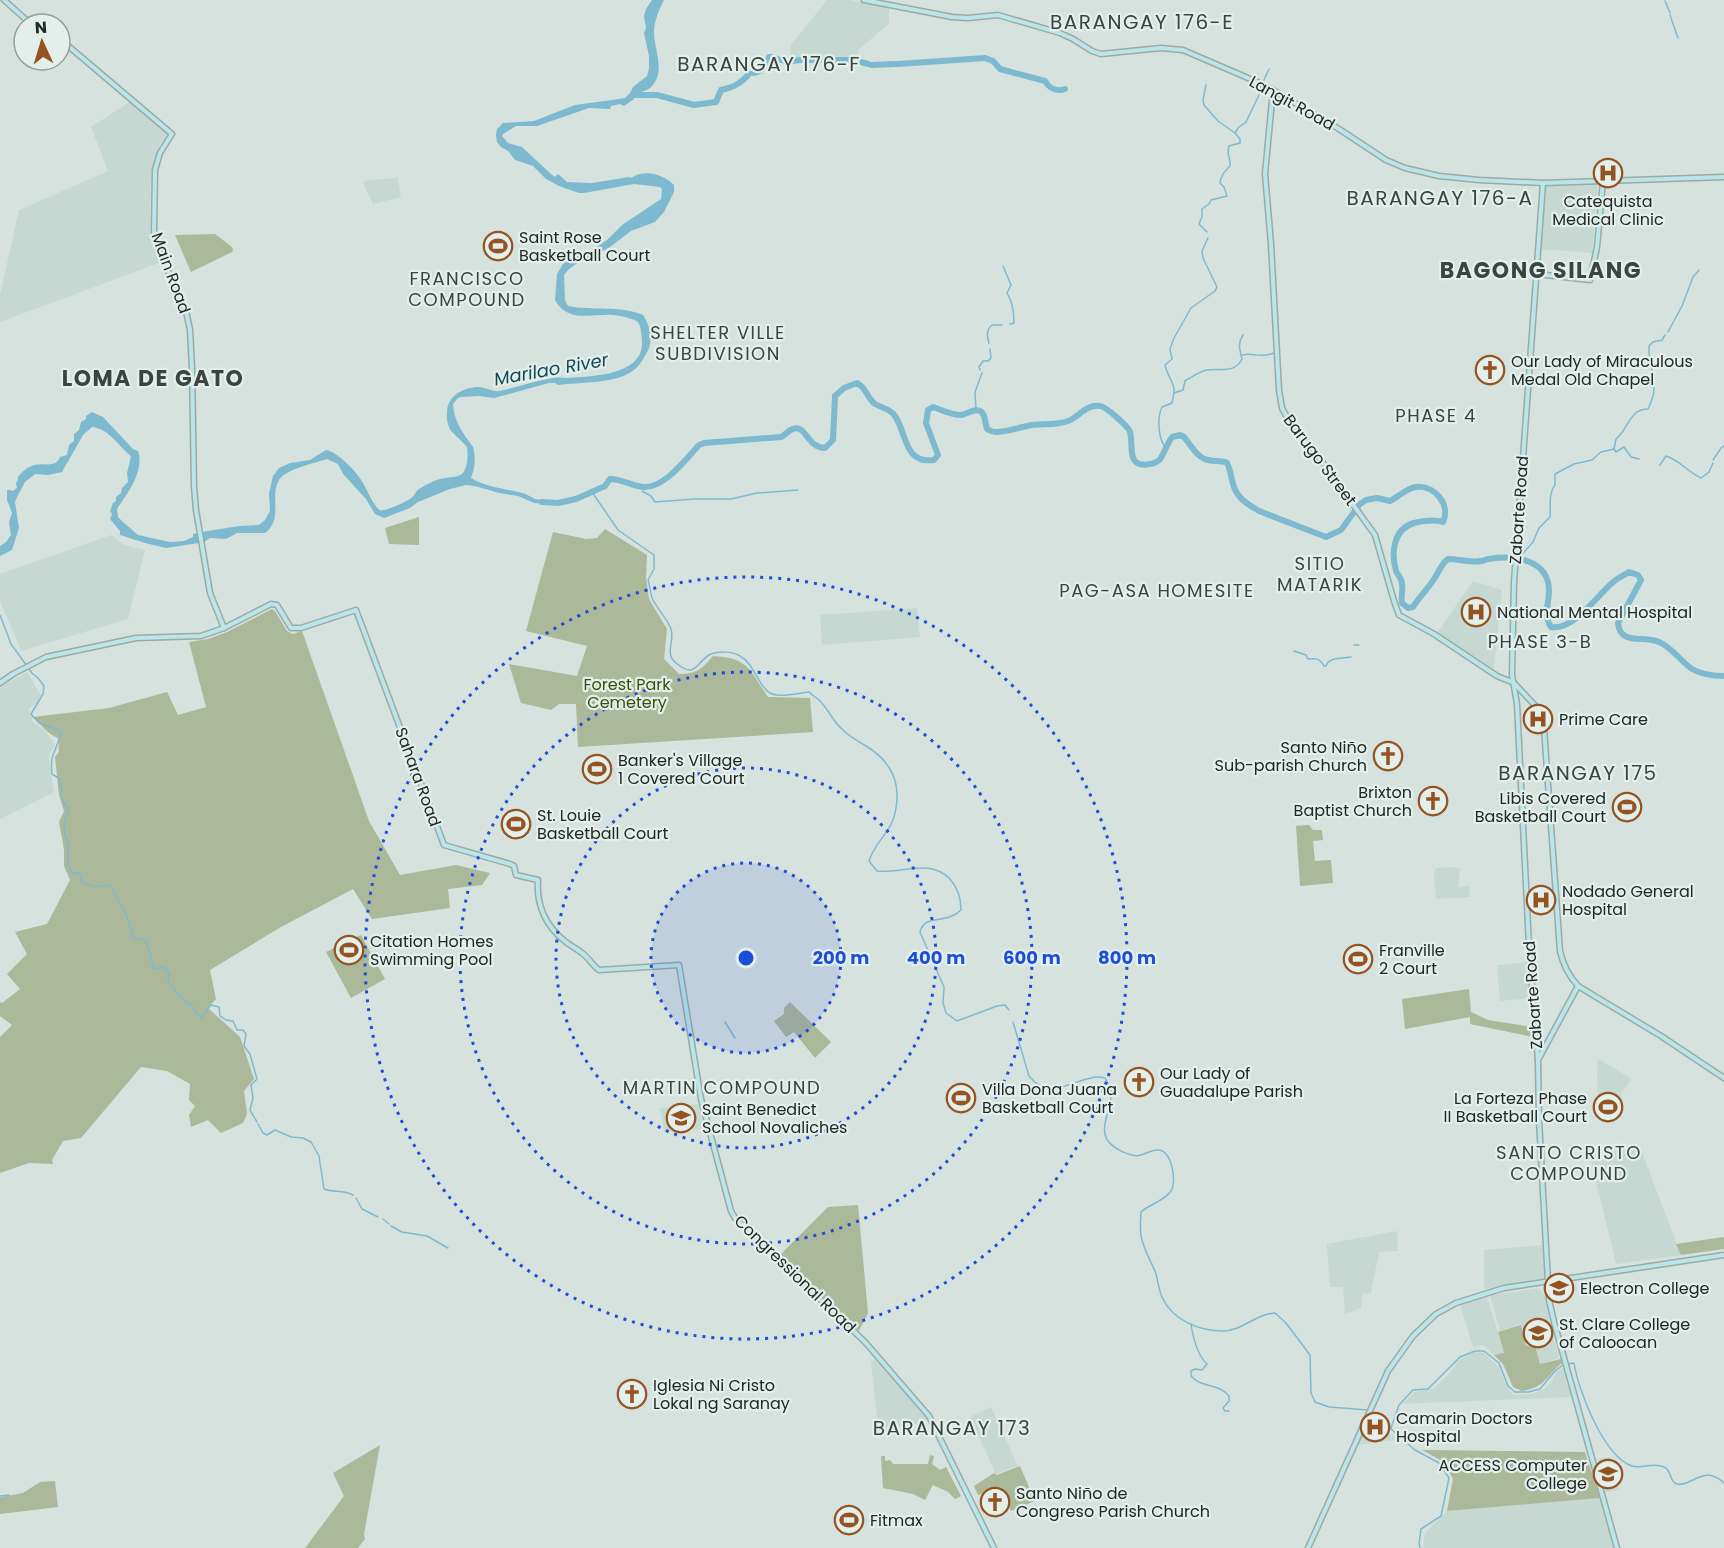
<svg xmlns="http://www.w3.org/2000/svg" width="1724" height="1548" font-family="Poppins,sans-serif">
  <style>
    .built { fill: #c5d9d2 }
    .green { fill: #abb89a }
    .water { fill: #7ebacf }
    .lines { fill: none; stroke-linecap: round; stroke-linejoin: round }
    .stream { stroke: #7ebacf; stroke-width: 1.5 }
    .river { stroke: #7ebacf; stroke-width: 6 }
    .secondary-casing { stroke: #9ea9a6; stroke-width: 7 }
    .secondary { stroke: #b9e6e8; stroke-width: 4 }
    .ring { fill: none; stroke: #1d4ed8; stroke-width: 3; stroke-dasharray: 3 6 }
    .labels { text-anchor: middle; dominant-baseline: central; stroke-width: 4.5; stroke-linejoin: round; paint-order: stroke }
    .street-label { font-size: 16px; fill: #222625; stroke: #e3efeb }
    .poi-label { font-size: 16px; fill: #222625; stroke: #e3efeb; text-anchor: start }
    .park-label { font-size: 16px; fill: #384f04; stroke: #e3efeb }
    .neighbourhood-label { font-size: 18px; letter-spacing: 1.5px; fill: #3a4441; stroke: #e3efeb }
    .water-label { font-size: 18px; font-style: italic; fill: #154858; stroke: #e3efeb }
    .quarter-label { font-size: 20px; letter-spacing: 1.5px; fill: #3a4441; stroke: #e3efeb }
    .district-label { font-size: 22px; font-weight: bold; letter-spacing: 1.5px; fill: #3a4441; stroke: #e3efeb }
    .centre { fill: #1d4ed8; stroke: #e3efeb; stroke-width: 3 }
    .ring-label { font-size: 18px; text-anchor: middle; font-weight: bold; fill: #1d4ed8; stroke: #e3efeb; stroke-width: 4.5; stroke-linejoin: round; paint-order: stroke }
  </style>
  <rect width="100%" height="100%" fill="#d6e2de"/>
  <g class="built">
    <polygon points="827,0 849,0 889,7 889,24 859,49 857,56 828,59 790,57 791,45"/>
    <polygon points="131,101 169,134 160,145 151,171 150,230 159,263 0,322 0,295 19,210 108,171 91,127"/>
    <polygon points="398,178 401,197 373,204 363,183 368,180"/>
    <polygon points="1545,184 1598,184 1592,253 1540,249"/>
    <polygon points="111,535 124,545 145,550 128,619 21,651 0,601 0,574"/>
    <polygon points="1473,581 1502,590 1494,669 1437,633"/>
    <polygon points="917,608 920,637 822,645 820,615"/>
    <polygon points="27,672 41,695 37,703 28,709 33,718 32,721 44,729 55,745 50,753 49,762 54,792 0,819 0,687"/>
    <polygon points="1453,867 1460,869 1458,887 1469,886 1470,897 1436,899 1434,874 1435,870 1437,868"/>
    <polygon points="1552,892 1553,907 1529,909 1528,894"/>
    <polygon points="1528,962 1531,998 1500,1001 1497,965"/>
    <polygon points="1598,1059 1632,1079 1621,1094 1622,1113 1618,1113 1617,1099 1598,1100 1597,1073"/>
    <polygon points="699,1104 703,1129 664,1132 660,1108"/>
    <polygon points="1640,1147 1681,1255 1616,1264 1589,1151"/>
    <polygon points="1397,1231 1398,1251 1379,1252 1371,1293 1362,1294 1361,1308 1345,1314 1343,1287 1330,1287 1327,1244"/>
    <polygon points="1543,1245 1545,1278 1484,1289 1484,1250"/>
    <polygon points="1539,1288 1546,1297 1548,1315 1559,1358 1540,1364 1535,1344 1527,1346 1521,1324 1500,1331 1490,1295"/>
    <polygon points="1487,1297 1504,1353 1494,1355 1483,1345 1473,1347 1460,1304"/>
    <polygon points="1475,1352 1484,1353 1499,1367 1505,1383 1513,1395 1532,1394 1544,1389 1552,1381 1556,1372 1563,1368 1571,1397 1402,1404 1415,1392 1433,1389 1451,1372 1459,1360"/>
    <polygon points="875,1358 928,1419 913,1426 878,1428 871,1362"/>
    <polygon points="991,1407 1018,1466 996,1474 970,1417"/>
    <polygon points="1372,1414 1396,1440 1357,1445"/>
    <polygon points="1610,1457 1619,1489 1606,1492 1598,1459"/>
    <polygon points="1600,1498 1614,1548 1423,1548 1425,1533 1447,1511"/>
  </g>
  <g class="green">
    <polygon points="215,234 232,247 233,250 232,252 191,272 175,235"/>
    <polygon points="419,517 419,545 389,544 385,528"/>
    <path d="M605 529 647 555 646 578 649 599 667 629 664 659 679 674C696 674 702 669 713 656 750 658 749 670 768 697L810 698 813 732 578 747 576 704H559L551 710 521 703 509 664 577 676 587 646 526 631 553 532 586 539 597 538Z"/>
    <path d="M272 609 275 611 287 631 293 634 302 631 369 821 400 875 456 865 490 873 482 885 448 889 450 908 372 919 353 889 281 927 210 970 216 999 208 1008 240 1037 254 1079 244 1091 247 1114 243 1123 221 1133 208 1120 191 1127 189 1115 195 1106 189 1100 190 1084 167 1071 141 1067 81 1138 63 1141 52 1160 53 1164 29 1163 0 1173V1037L12 1025 0 1016V1002L2 1003 20 989 7 974 27 954 15 932 47 924 70 880 64 866V850L59 822 64 811 59 795 55 757 59 752 58 738C47 734 41 724 33 717L109 708 167 692 178 715 206 707 189 642 208 639 227 632Z"/>
    <polygon points="1309,825 1313,830 1322,830 1323,840 1313,841 1315,861 1331,860 1333,883 1300,886 1296,826"/>
    <polygon points="361,935 385,979 351,998 326,952"/>
    <polygon points="1469,989 1471,1012 1488,1020 1532,1027 1533,1037 1470,1024 1470,1017 1405,1029 1402,999"/>
    <polygon points="790,1002 831,1042 815,1058 794,1032 786,1037 774,1021 784,1014 784,1008"/>
    <polygon points="858,1205 868,1313 859,1331 779,1256 828,1207"/>
    <polygon points="1724,1237 1724,1249 1681,1255 1676,1244"/>
    <path d="M1521 1325 1526 1346 1535 1345 1540 1364 1561 1359 1562 1363C1545 1377 1546 1387 1522 1391L1513 1387 1503 1364 1494 1355 1504 1353 1498 1332Z"/>
    <polygon points="380,1445 364,1534 365,1539 358,1548 305,1548 344,1496 333,1473"/>
    <polygon points="1422,1450 1585,1452 1600,1498 1447,1511 1453,1479 1444,1462"/>
    <polygon points="930,1455 934,1456 932,1464 940,1470 946,1467 961,1496 955,1499 948,1492 933,1485 925,1500 913,1494 883,1488 881,1456 885,1456 885,1461 890,1460 893,1464 928,1464"/>
    <polygon points="1020,1466 1035,1501 1011,1511 1000,1488 978,1495 974,1486 994,1473 997,1475"/>
    <polygon points="55,1481 58,1507 0,1514 0,1497 23,1493 40,1482"/>
  </g>
  <g class="water">
    <path d="M652 0H664C659 10 654 21 654 32 654 50 667 73 650 88 646 91 638 93 632 96L634 99 624 106 620 104 611 106 610 109 589 108 537 126H516L503 134 502 136 508 143 522 147 551 174 555 177 558 174 567 182 592 183 629 177 631 178C645 169 662 174 674 185V192L664 212 655 222 631 231 610 247 590 258 581 260 568 270 564 275 565 300 568 306C592 311 620 305 643 315 651 327 654 342 646 354 642 361 638 368 631 372 613 384 579 382 558 385L555 383H549L494 398 479 396 461 397 458 398 453 404C454 422 463 433 473 447 476 458 475 468 471 478 488 488 504 488 522 493 527 494 531 497 535 499 540 500 545 500 550 501V504L534 503 518 496 499 493 475 486 466 485 450 489 418 502 410 508 384 518 375 514 366 499 343 474 338 464 327 459C315 463 286 469 279 480 269 497 284 519 265 533H237L226 539 210 538 204 542 202 532 239 526 259 525 265 520 270 511 269 493 273 476 279 468 290 463 310 460 326 450C338 452 357 472 363 483 367 489 373 506 380 510 384 512 406 502 410 499 414 497 415 492 419 489 425 485 433 481 440 479 446 477 457 478 462 474 468 468 468 455 467 447 462 441 456 436 451 431 448 426 446 419 447 413 447 396 462 388 478 387 485 387 492 392 500 391 518 387 535 381 553 378 558 377 563 378 567 378 591 376 643 376 642 342 641 334 642 327 637 321 630 318 622 316 614 315 592 313 568 324 555 300L557 274 563 264 572 258 587 253 607 240 622 225 661 199 662 189 660 187 634 184 584 193H579L559 186 546 179 533 166 515 160 508 151 501 147 497 142 496 135 497 129 503 123 534 121 575 105 612 100 625 98 630 93 633 87 647 76 649 69V56L644 33 646 28 644 16 646 9Z"/>
    <path d="M92 412 103 417 133 449 138 451C145 471 127 494 117 509L118 517 123 522 138 535 170 542 184 541 193 537V534L197 533 199 543 166 548 145 543 120 535V531L110 519 112 514 110 511 113 503 116 501V497L121 493 122 488 128 482 127 473 131 456C118 446 110 429 92 427L83 435 62 472 48 475 35 474 25 482 17 497 15 502 19 528 12 550 0 556V546L6 542 11 535 9 522 12 513 7 500V490H10L13 491 17 488 16 483 18 480V477C22 472 27 467 34 465 44 462 55 469 60 457L67 455 69 445 74 441V434L79 430 81 422 86 419V416Z"/>
  </g>
  <g class="lines">
    <g class="stream">
      <polyline points="1665,1 1670,13"/>
      <polyline points="1670,15 1678,38"/>
      <polyline points="1263,82 1269,69"/>
      <path d="M1206 85 1203 100 1204 105 1218 121 1235 133 1240 139V143L1229 146C1226 153 1231 159 1230 166 1225 171 1221 175 1220 183L1224 187 1227 196 1211 200 1209 204 1202 209V217L1199 224 1207 232"/>
      <polyline points="1235,133 1238,128 1246,122 1259,95"/>
      <path d="M1003 266 1011 285 1007 293C1013 302 1014 313 1014 323L1010 324"/>
      <polyline points="1668,332 1682,306 1693,277 1699,270"/>
      <path d="M989 343C987 336 986 330 992 325H1002"/>
      <path d="M1242 355C1255 352 1258 359 1274 353"/>
      <polyline points="980,370 979,367 983,361 988,361 991,358 990,349"/>
      <path d="M1174 393 1183 390 1185 381C1192 377 1200 371 1207 370 1221 368 1234 374 1242 359 1240 350 1237 344 1243 335"/>
      <polyline points="976,410 975,392 982,373"/>
      <path d="M1165 447C1158 437 1157 418 1162 407L1172 403C1178 381 1169 383 1165 365L1172 359 1170 349 1174 338 1191 308 1215 291 1217 287 1203 258 1202 251 1208 238"/>
      <path d="M1614 449 1616 439C1628 430 1629 409 1648 409 1650 404 1654 397 1654 390 1655 375 1648 361 1649 346L1653 342 1662 340 1665 335"/>
      <polyline points="1713,460 1721,448 1724,446"/>
      <path d="M1660 465 1666 456C1679 460 1688 472 1701 478L1709 472 1713 463"/>
      <polyline points="636,485 638,488"/>
      <polyline points="642,491 651,496 655,502 694,499 731,499 757,493 798,490"/>
      <path d="M592 492 618 530 654 555V569L648 580C650 585 650 592 652 598 657 609 667 618 671 629 675 641 664 654 676 663 696 679 695 664 709 655 717 651 732 651 740 656 755 664 759 689 772 694 783 698 798 693 809 692 812 695 817 698 820 701 829 710 833 722 843 730 850 737 858 741 866 746 889 760 901 780 896 808 893 832 876 839 869 861L877 871C901 874 930 858 950 879 958 888 961 898 961 910 946 925 925 913 920 932L944 987 943 1003 946 1013 957 1021 997 1006 1005 1005 1009 1010"/>
      <path d="M1519 558 1533 542 1539 528 1550 517C1551 505 1548 494 1555 485V474L1574 464 1592 460 1601 452 1614 449 1616 452 1624 447 1631 457 1639 459"/>
      <path d="M0 615 11 644 32 673 38 678 44 686 43 694 31 714 39 723 61 731C58 750 49 753 52 774L60 779 63 801 69 810C65 818 62 826 65 834 65 837 68 841 68 844 69 855 65 863 72 873H79L82 882 95 887 110 885 127 916 134 940 142 939 147 943 154 969 164 967 169 974 168 982 185 1002 191 1004 196 1014 202 1017 211 1005 219 1007 220 1016 226 1020 233 1021 237 1030H243L246 1034 244 1046 250 1054 257 1079 251 1085 253 1098 250 1110 257 1122"/>
      <polyline points="1354,645 1359,645"/>
      <path d="M1294 651 1306 655 1308 659C1317 658 1319 658 1324 666H1326L1328 662 1334 659 1351 657"/>
      <polyline points="725,1022 735,1038"/>
      <path d="M1013 1022 1029 1076C1052 1106 1081 1071 1105 1078 1107 1082 1110 1087 1111 1091 1113 1107 1098 1127 1108 1141 1114 1149 1132 1158 1141 1155 1147 1153 1153 1149 1159 1150 1172 1152 1177 1181 1171 1191 1164 1201 1150 1204 1141 1212 1141 1221 1139 1231 1142 1240 1145 1252 1152 1263 1156 1274 1158 1282 1159 1290 1162 1297 1172 1320 1199 1331 1223 1331 1242 1331 1255 1314 1275 1313L1286 1323 1310 1355 1311 1393 1315 1402 1329 1407 1368 1410"/>
      <path d="M258 1124 263 1133 267 1135 275 1130 291 1137 303 1138 311 1142 319 1156 324 1189C335 1193 343 1189 353 1195"/>
      <polyline points="356,1198 362,1209 378,1217"/>
      <polyline points="383,1219 389,1224"/>
      <polyline points="391,1226 402,1232 427,1236 448,1248"/>
      <path d="M1191 1324C1193 1337 1197 1355 1207 1364L1202 1370 1195 1369 1191 1371V1376C1201 1388 1219 1383 1229 1396V1401L1223 1408 1225 1411H1229"/>
      <path d="M1568 1364 1574 1363C1578 1390 1604 1457 1632 1466 1642 1469 1653 1462 1664 1467 1672 1470 1669 1482 1677 1484 1690 1488 1704 1463 1724 1483"/>
      <polyline points="1372,1412 1378,1414 1391,1429 1415,1450 1439,1463 1449,1478 1441,1516 1421,1529 1419,1544 1420,1548"/>
      <polyline points="1391,1428 1399,1405 1413,1390 1428,1389 1460,1357 1475,1351 1484,1351 1499,1363 1508,1386 1515,1392 1528,1392 1540,1389 1555,1371 1563,1365"/>
      <polyline points="0,1496 9,1495"/>
    </g>
    <g class="river">
      <polyline points="804,60 815,60"/>
      <polyline points="816,60 829,60"/>
      <polyline points="831,60 855,60"/>
      <polyline points="792,61 801,60"/>
      <polyline points="861,62 868,64"/>
      <path d="M898 64 985 58 993 61 1000 69 1045 81C1050 89 1056 92 1065 89"/>
      <polyline points="871,65 895,64"/>
      <path d="M753 73C761 72 767 66 769 57H772L784 61"/>
      <path d="M633 95H657L694 105 716 102 721 90C734 87 740 84 749 74"/>
      <path d="M542 502 558 503 576 499 605 486 610 479C622 479 632 486 643 487 664 489 686 459 699 445L704 443 781 437C785 435 789 430 793 429 806 424 807 448 825 448L833 440 835 396 844 388 857 383C866 387 867 398 875 404 882 408 891 409 895 416 907 434 904 464 934 460L938 455 926 423 928 410 933 407C942 410 951 415 961 415 967 414 975 408 980 411 986 414 985 424 987 429 990 431 992 432 996 432 1006 432 1017 428 1027 426 1040 423 1055 426 1068 421 1079 417 1086 404 1100 406 1105 406 1129 427 1130 432 1134 444 1125 469 1150 464 1154 464 1159 461 1161 458 1165 451 1167 444 1172 437L1180 435 1184 437C1190 444 1198 459 1208 460 1215 462 1221 460 1227 463 1231 471 1231 479 1234 487 1238 499 1249 505 1259 511L1326 537 1341 530 1360 504 1366 500 1377 498 1390 501C1398 497 1407 488 1416 487 1435 485 1451 505 1443 522 1434 519 1423 521 1414 523 1393 529 1391 553 1396 571 1398 576 1402 578 1402 584 1403 590 1401 597 1402 603L1408 608 1413 607C1419 597 1428 589 1434 579 1439 572 1441 564 1448 559 1459 559 1470 563 1481 561 1484 561 1486 559 1489 559 1514 555 1549 559 1549 591 1549 603 1543 616 1551 627 1573 631 1597 596 1612 583 1617 578 1623 576 1629 572L1638 575 1641 580 1618 623C1620 646 1644 635 1659 642 1673 648 1680 661 1692 669 1701 674 1714 676 1724 676"/>
    </g>
    <g class="secondary-casing">
      <g id="secondary">
        <polyline points="4,0 31,24"/>
        <polyline points="864,0 952,17 968,18 998,15 1060,33 1073,39 1092,51 1101,54 1161,48 1183,50 1255,81 1273,90 1339,129 1386,160 1405,168 1439,176 1479,180 1543,183 1724,177"/>
        <polyline points="60,39 172,134 160,153 155,170 154,232 159,251 186,311 190,330 192,368 194,486 196,510 210,593 224,628"/>
        <path d="M1273 90 1265 174 1271 244 1279 390 1282 408 1290 423 1316 453 1375 535 1394 601 1399 615 1434 634 1497 676 1514 683 1543 714 1560 951C1563 965 1569 976 1578 986L1661 1036 1724 1078"/>
        <polyline points="1543,183 1514,582 1512,675 1517,704 1529,946 1538,1061 1539,1120 1549,1300 1554,1322 1617,1548"/>
        <polyline points="1537,274 1590,280 1597,247 1603,181"/>
        <path d="M0 683 13 674 46 657 136 638 201 636 224 628 271 604 277 605 291 628H301L356 610 444 845 510 864 514 866 516 875 538 880C536 905 546 927 566 942 571 946 577 949 582 953 589 958 592 965 599 970L679 965 701 1099 731 1211 735 1218 865 1342 929 1416 994 1548"/>
        <polyline points="1538,1060 1578,986"/>
        <polyline points="1308,1548 1388,1371 1413,1336 1436,1314 1456,1303 1504,1288 1724,1255"/>
      </g>
    </g>
    <use href="#secondary" class="secondary"/>
  </g>
  <circle cx="746" cy="958" r="95" fill="#1d4ed8" fill-opacity=".12"/>
  <g class="ring">
    <circle cx="746" cy="958" r="95"/>
    <circle cx="746" cy="958" r="190"/>
    <circle cx="746" cy="958" r="286"/>
    <circle cx="746" cy="958" r="381"/>
  </g>
  <defs>
    <g id="hospital-ring" transform="scale(1.5)"><circle r="9.5" fill="#e3efeb" stroke="#945320" stroke-width="1.5"/><path d="M-5-5h3v3.5h4V-5h3V5h-3V1.5h-4V5h-3Z" fill="#945320"/></g>
    <g id="stadium-ring" transform="scale(1.5)"><circle r="9.5" fill="#e3efeb" stroke="#945320" stroke-width="1.5"/><path d="M0-5a6.5 5 0 1 0 0 10a6.5 5 0 1 0 0-10ZM-3.5-1.8h7v3.6h-7Z" fill="#945320"/></g>
    <g id="church-ring" transform="scale(1.5)"><circle r="9.5" fill="#e3efeb" stroke="#945320" stroke-width="1.5"/><path d="M-1.2-6h2.4v3.5h3.3v2.4h-3.3V6h-2.4V-.1h-3.3v-2.4h3.3Z" fill="#945320"/></g>
    <g id="school-ring" transform="scale(1.5)"><circle r="9.5" fill="#e3efeb" stroke="#945320" stroke-width="1.5"/><path d="M0-5L7-2L0 1L-7-2ZM-4 1L0 2.5L4 1V4Q0 6-4 4Z" fill="#945320"/></g>
    <g id="university-ring" transform="scale(1.5)"><circle r="9.5" fill="#e3efeb" stroke="#945320" stroke-width="1.5"/><path d="M0-5L7-2L0 1L-7-2ZM-4 1L0 2.5L4 1V4Q0 6-4 4Z" fill="#945320"/></g>
  </defs>
  <g fill-rule="evenodd">
    <use href="#hospital-ring" x="1608" y="173"/>
    <use href="#stadium-ring" x="498" y="246"/>
    <use href="#church-ring" x="1490" y="370"/>
    <use href="#hospital-ring" x="1476" y="612"/>
    <use href="#hospital-ring" x="1538" y="719"/>
    <use href="#church-ring" x="1388" y="756"/>
    <use href="#stadium-ring" x="597" y="769"/>
    <use href="#church-ring" x="1433" y="801"/>
    <use href="#stadium-ring" x="1627" y="807"/>
    <use href="#stadium-ring" x="516" y="824"/>
    <use href="#hospital-ring" x="1541" y="900"/>
    <use href="#stadium-ring" x="349" y="950"/>
    <use href="#stadium-ring" x="1358" y="959"/>
    <use href="#church-ring" x="1139" y="1082"/>
    <use href="#stadium-ring" x="961" y="1098"/>
    <use href="#stadium-ring" x="1608" y="1107"/>
    <use href="#school-ring" x="681" y="1118"/>
    <use href="#university-ring" x="1559" y="1288"/>
    <use href="#university-ring" x="1538" y="1333"/>
    <use href="#church-ring" x="632" y="1394"/>
    <use href="#hospital-ring" x="1375" y="1427"/>
    <use href="#university-ring" x="1608" y="1474"/>
    <use href="#church-ring" x="995" y="1502"/>
    <use href="#stadium-ring" x="849" y="1520"/>
  </g>
  <g class="labels">
    <g class="street-label">
      <text transform="translate(1292 103) rotate(29)">Langit Road</text>
      <text transform="translate(171 273) rotate(70)">Main Road</text>
      <text transform="translate(1320 460) rotate(53)">Barugo Street</text>
      <text transform="translate(1519 510) rotate(-86)">Zabarte Road</text>
      <text transform="translate(418 777) rotate(70)">Sahara Road</text>
      <text transform="translate(1533 995) rotate(-94)">Zabarte Road</text>
      <text transform="translate(795 1274) rotate(44)">Congressional Road</text>
    </g>
    <g class="poi-label">
      <text x="1608" y="201" text-anchor="middle">Catequista<tspan x="1608" dy="18">Medical Clinic</tspan></text>
      <text x="519" y="237">Saint Rose<tspan x="519" dy="18">Basketball Court</tspan></text>
      <text x="1511" y="361">Our Lady of Miraculous<tspan x="1511" dy="18">Medal Old Chapel</tspan></text>
      <text x="1497" y="612">National Mental Hospital</text>
      <text x="1559" y="719">Prime Care</text>
      <text x="1367" y="747" text-anchor="end">Santo Niño<tspan x="1367" dy="18">Sub-parish Church</tspan></text>
      <text x="618" y="760">Banker's Village<tspan x="618" dy="18">1 Covered Court</tspan></text>
      <text x="1412" y="792" text-anchor="end">Brixton<tspan x="1412" dy="18">Baptist Church</tspan></text>
      <text x="1606" y="798" text-anchor="end">Libis Covered<tspan x="1606" dy="18">Basketball Court</tspan></text>
      <text x="537" y="815">St. Louie<tspan x="537" dy="18">Basketball Court</tspan></text>
      <text x="1562" y="891">Nodado General<tspan x="1562" dy="18">Hospital</tspan></text>
      <text x="370" y="941">Citation Homes<tspan x="370" dy="18">Swimming Pool</tspan></text>
      <text x="1379" y="950">Franville<tspan x="1379" dy="18">2 Court</tspan></text>
      <text x="1160" y="1073">Our Lady of<tspan x="1160" dy="18">Guadalupe Parish</tspan></text>
      <text x="982" y="1089">Villa Dona Juana<tspan x="982" dy="18">Basketball Court</tspan></text>
      <text x="1587" y="1098" text-anchor="end">La Forteza Phase<tspan x="1587" dy="18">II Basketball Court</tspan></text>
      <text x="702" y="1109">Saint Benedict<tspan x="702" dy="18">School Novaliches</tspan></text>
      <text x="1580" y="1288">Electron College</text>
      <text x="1559" y="1324">St. Clare College<tspan x="1559" dy="18">of Caloocan</tspan></text>
      <text x="653" y="1385">Iglesia Ni Cristo<tspan x="653" dy="18">Lokal ng Saranay</tspan></text>
      <text x="1396" y="1418">Camarin Doctors<tspan x="1396" dy="18">Hospital</tspan></text>
      <text x="1587" y="1465" text-anchor="end">ACCESS Computer<tspan x="1587" dy="18">College</tspan></text>
      <text x="1016" y="1493">Santo Niño de<tspan x="1016" dy="18">Congreso Parish Church</tspan></text>
      <text x="870" y="1520">Fitmax</text>
    </g>
    <g class="park-label">
      <text x="627" y="684">Forest Park<tspan x="627" dy="18">Cemetery</tspan></text>
    </g>
    <g class="neighbourhood-label">
      <text x="467" y="278">FRANCISCO<tspan x="467" dy="21">COMPOUND</tspan></text>
      <text x="718" y="332">SHELTER VILLE<tspan x="718" dy="21">SUBDIVISION</tspan></text>
      <text x="1436" y="415">PHASE 4</text>
      <text x="1320" y="563">SITIO<tspan x="1320" dy="21">MATARIK</tspan></text>
      <text x="1157" y="590">PAG-ASA HOMESITE</text>
      <text x="1540" y="641">PHASE 3-B</text>
      <text x="722" y="1087">MARTIN COMPOUND</text>
      <text x="1569" y="1152">SANTO CRISTO<tspan x="1569" dy="21">COMPOUND</tspan></text>
    </g>
    <g class="water-label">
      <text transform="translate(551 369) rotate(-10)">Marilao River</text>
    </g>
    <g class="quarter-label">
      <text x="1142" y="22">BARANGAY 176-E</text>
      <text x="769" y="64">BARANGAY 176-F</text>
      <text x="1440" y="198">BARANGAY 176-A</text>
      <text x="1578" y="773">BARANGAY 175</text>
      <text x="952" y="1428">BARANGAY 173</text>
    </g>
    <g class="district-label">
      <text x="1541" y="270">BAGONG SILANG</text>
      <text x="153" y="378">LOMA DE GATO</text>
    </g>
  </g>
  <circle cx="746" cy="958" r="9" class="centre"/>
  <g class="ring-label">
    <text x="841" y="964">200 m</text>
    <text x="936" y="964">400 m</text>
    <text x="1032" y="964">600 m</text>
    <text x="1127" y="964">800 m</text>
  </g>
  <g transform="translate(42 42) rotate(356)"><circle r="28" fill="#e3efeb" stroke="#969f9c" stroke-width="1.5"/>
  <path d="M0-4.5L10 22L0 15L-10 22Z" fill="#945320"/>
  <text y="-9" font-size="16" font-weight="bold" text-anchor="middle" fill="#222625">N</text>
  </g>
</svg>
